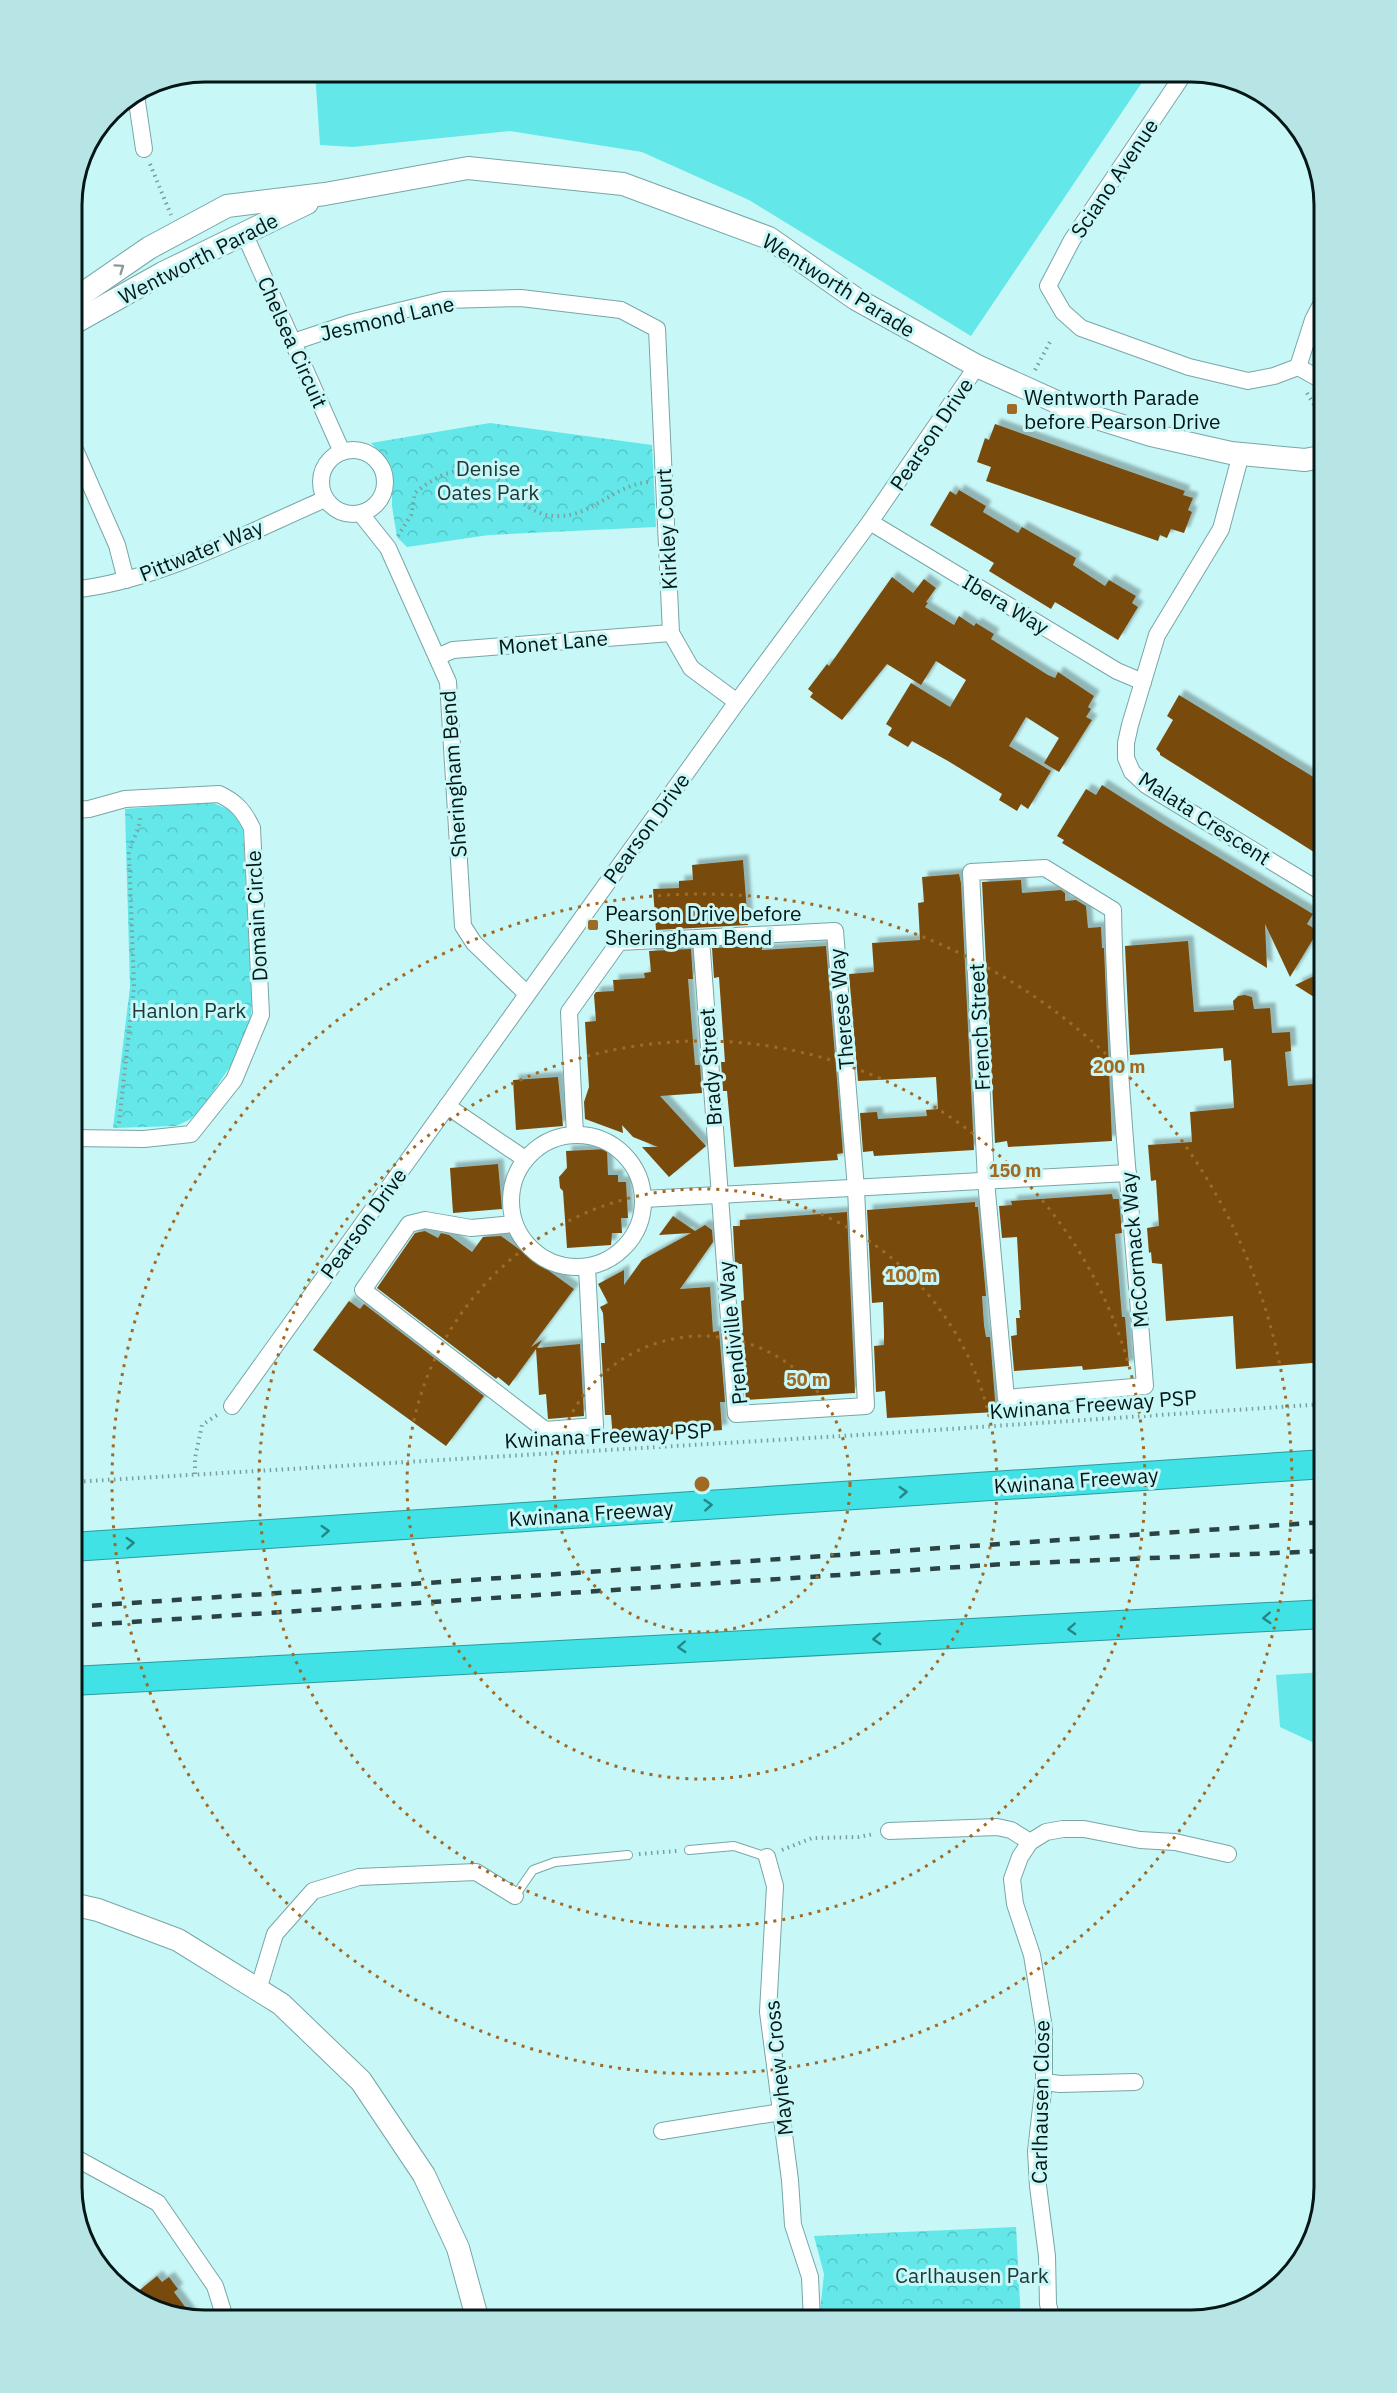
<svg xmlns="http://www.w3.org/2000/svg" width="1397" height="2393" font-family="'IBM Plex Sans',sans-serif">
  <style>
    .green { fill: #63e7e9 }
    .park { fill: url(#park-crowns) }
    .building { fill: #784b0b; filter: url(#shadow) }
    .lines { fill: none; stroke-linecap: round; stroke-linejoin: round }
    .lane-casing { stroke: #78a6a7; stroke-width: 10 }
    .street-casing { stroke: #78a6a7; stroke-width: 18 }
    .secondary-casing { stroke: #78a6a7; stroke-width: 24 }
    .highway-casing { stroke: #2b9b9d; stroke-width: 30 }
    .path { stroke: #7b9f9f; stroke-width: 4; stroke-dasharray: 1.5 4.5; stroke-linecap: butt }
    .lane { stroke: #fff; stroke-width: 8 }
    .street { stroke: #fff; stroke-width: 16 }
    .secondary { stroke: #fff; stroke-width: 22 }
    .highway { stroke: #40e2e5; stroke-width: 28 }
    .rail { stroke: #2b4343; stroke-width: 4.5; stroke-dasharray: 10 10; stroke-linecap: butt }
    .oneway { stroke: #8e9696 }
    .oneway2 { stroke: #258688 }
    .ring { fill: none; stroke: #a06924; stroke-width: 3; stroke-dasharray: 3 6 }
    .poi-dot { fill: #a06924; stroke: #c7f7f7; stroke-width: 2 }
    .labels { text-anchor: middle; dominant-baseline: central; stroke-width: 6; stroke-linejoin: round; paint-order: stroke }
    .street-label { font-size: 21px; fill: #041616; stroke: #c7f7f7 }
    .poi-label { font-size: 21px; fill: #041616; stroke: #c7f7f7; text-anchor: start }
    .park-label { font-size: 21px; fill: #1e3636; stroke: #c7f7f7 }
    .rim { fill: none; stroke: #041616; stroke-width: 3 }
    .centre { fill: #a06924; stroke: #c7f7f7; stroke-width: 3 }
    .ring-label { font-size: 18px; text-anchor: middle; font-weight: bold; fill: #a06924; stroke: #c7f7f7; stroke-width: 6; stroke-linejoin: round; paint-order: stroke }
  </style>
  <defs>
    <pattern id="park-crowns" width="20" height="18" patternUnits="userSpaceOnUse" patternTransform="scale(1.5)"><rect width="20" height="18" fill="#63e7e9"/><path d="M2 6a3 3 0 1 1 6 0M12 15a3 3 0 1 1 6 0" fill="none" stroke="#54c5c7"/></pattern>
    <filter id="shadow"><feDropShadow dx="5.5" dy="-5.5" stdDeviation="1.5" flood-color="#0004"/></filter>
  </defs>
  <rect width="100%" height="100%" fill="#c7f7f7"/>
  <g class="green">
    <polygon points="315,72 1149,72 971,336 749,200 642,152 510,131 353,147 320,145"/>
    <polygon points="1325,1672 1325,1748 1280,1727 1276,1675"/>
  </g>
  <g class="park">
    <polygon points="490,423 652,445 656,527 489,535 407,547 397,537 392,506 392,471 385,457 371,443"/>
    <polygon points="211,802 232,811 243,829 252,1001 250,1026 243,1047 201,1110 189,1120 176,1126 113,1128 130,987 125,809"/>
    <polygon points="1016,2227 1021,2321 819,2321 824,2274 814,2236"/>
  </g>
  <g class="building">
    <polygon points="995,424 1185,491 1183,495 1193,498 1188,510 1192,512 1184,533 1171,529 1167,538 1160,535 1158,541 986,481 991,467 977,462 985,438 989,440"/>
    <polygon points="959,490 986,506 983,512 1018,533 1022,527 1076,558 1073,565 1105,586 1109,580 1136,596 1132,603 1138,607 1118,640 1055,602 1051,609 989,571 994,563 930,525 950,491 956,495"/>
    <polygon points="892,577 913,593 924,579 936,588 926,602 928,603 925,607 954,625 959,616 974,626 976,623 994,634 991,639 1048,675 1055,678 1058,672 1094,696 1088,707 1091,709 1086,717 1092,720 1059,772 1044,763 1059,738 1026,717 1009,746 1051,771 1028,809 1021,804 1017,811 999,800 1002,794 948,761 912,741 908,747 888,735 892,728 886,724 911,683 950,707 966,680 936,661 921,685 887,664 842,720 810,697 813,693 808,689 827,664 829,666"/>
    <polygon points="1179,695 1325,784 1325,859 1160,755 1160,753 1156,749 1173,720 1167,716"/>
    <polygon points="1102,785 1165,825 1313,914 1307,924 1318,931 1290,977 1265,924 1267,968 1062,843 1064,840 1057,836 1086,789 1096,795"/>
    <polygon points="743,860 748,925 656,930 653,889 679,888 679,881 693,880 692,865"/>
    <polygon points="959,874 961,883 974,1150 874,1156 873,1151 863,1152 860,1113 877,1112 878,1119 927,1116 926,1110 938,1109 936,1077 858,1081 849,974 874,972 872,943 920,940 918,903 924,902 922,877"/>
    <polygon points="1021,880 1022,893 1061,890 1065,893 1065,901 1076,900 1086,906 1088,928 1101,927 1102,948 1104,948 1112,1141 1008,1147 1007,1141 995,1143 982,882"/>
    <polygon points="1188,941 1194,1012 1234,1010 1233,1001 1238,996 1245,995 1252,997 1254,1009 1270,1008 1272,1033 1290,1032 1291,1051 1285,1052 1288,1086 1313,1084 1316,1131 1325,1131 1325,1362 1236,1369 1233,1316 1166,1321 1162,1264 1152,1263 1151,1252 1149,1253 1147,1228 1159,1226 1156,1180 1151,1181 1148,1145 1192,1142 1190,1112 1234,1108 1231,1060 1224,1061 1223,1048 1130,1055 1125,946"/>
    <polygon points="750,946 762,947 762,950 826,946 843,1153 837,1154 838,1160 734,1167 727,1091 723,1091 721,1062 725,1062 719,977 714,978 712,948"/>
    <polygon points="691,949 693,979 688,979 695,1065 700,1065 702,1093 660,1096 706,1146 669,1177 642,1147 658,1147 633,1137 622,1125 623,1133 585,1119 584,1102 589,1087 585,1022 596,1021 594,995 596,992 614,991 613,980 645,978 644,973 651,972 649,951"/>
    <polygon points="1325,971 1325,1004 1295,985"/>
    <polygon points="558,1077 563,1126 516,1130 513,1080"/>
    <polygon points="607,1149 608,1175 618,1175 618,1182 626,1182 628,1218 621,1218 622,1233 612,1233 611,1245 567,1248 563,1191 560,1188 559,1177 567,1168 566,1151"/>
    <polygon points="498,1164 502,1209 453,1213 450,1168"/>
    <polygon points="1112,1194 1113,1199 1119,1199 1122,1233 1115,1234 1122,1317 1125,1317 1129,1366 1083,1370 1082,1366 1014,1371 1011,1336 1017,1335 1016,1318 1020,1318 1019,1310 1021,1310 1017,1237 1002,1238 999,1206 1012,1205 1011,1201"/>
    <polygon points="975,1202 975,1207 978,1207 986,1296 982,1296 984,1325 986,1337 990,1337 996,1412 887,1418 885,1391 876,1392 874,1346 884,1345 884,1332 883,1302 872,1303 867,1210"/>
    <polygon points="847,1212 855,1393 746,1400 740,1330 743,1330 741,1301 744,1300 742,1264 735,1264 733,1226 740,1226 740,1220"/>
    <polygon points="673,1216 695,1231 705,1225 712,1230 713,1242 680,1289 710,1287 713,1332 719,1331 725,1402 720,1402 722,1430 613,1439 611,1415 605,1415 601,1343 605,1343 603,1313 600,1307 608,1303 598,1284 624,1270 624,1285 642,1260 691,1233 659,1235"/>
    <polygon points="425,1231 438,1238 441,1233 449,1235 472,1252 483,1237 501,1236 574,1289 531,1347 542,1340 537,1348 580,1344 584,1416 548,1419 546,1394 539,1395 536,1349 509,1386 498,1377 496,1379 377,1288 415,1233"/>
    <polygon points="349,1301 360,1309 364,1304 484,1396 446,1446 313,1350"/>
    <polygon points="157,2276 162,2282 169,2277 178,2289 174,2292 195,2320 143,2302 136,2293"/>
  </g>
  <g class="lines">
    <g class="lane-casing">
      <g id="lane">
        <polyline points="689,1850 734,1846 767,1857"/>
        <polyline points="515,1896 533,1870 555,1862 628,1855"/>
      </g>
    </g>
    <g class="street-casing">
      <g id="street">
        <polyline points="1185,72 1072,240 1048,286 1063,312 1081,328 1189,367 1248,381 1274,376 1298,367 1325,382"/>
        <polyline points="136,95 144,149"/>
        <polyline points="244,233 342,452"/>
        <polyline points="293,342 350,323 444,300 521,298 621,310 657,329 671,633 691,668 737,702"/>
        <polyline points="1298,367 1313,320 1325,297"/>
        <polyline points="72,443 117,545 126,580"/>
        <circle cx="353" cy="482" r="32"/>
        <polyline points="1241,454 1221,529 1157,635 1130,725 1126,743 1126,758 1132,772 1146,785 1325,894"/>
        <polyline points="361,514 388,548 448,682 463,926 474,943 527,994"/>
        <polyline points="870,522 1117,671 1143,682"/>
        <path d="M72 590C158 581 247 533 325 499"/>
        <polyline points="437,657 453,650 671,633"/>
        <path d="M1045 868 1113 910C1116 1069 1133 1228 1145 1386L1006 1398 986 1181 971 872Z"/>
        <polyline points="447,1106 525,1159"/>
        <circle cx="577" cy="1201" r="66"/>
        <polyline points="575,1135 569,1012 619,942 835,931 856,1189 866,1406 736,1414 701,938"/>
        <path d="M72 1138 144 1139 191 1134 234 1080 261 1015 252 828C244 811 236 802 219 794L125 799 89 809 72 810"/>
        <polyline points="644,1199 1128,1173"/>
        <polyline points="514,1224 471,1228 425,1220 409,1224 363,1290 545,1430 595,1426 587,1267"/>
        <polyline points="232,1406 737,702 870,522 977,366"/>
        <polyline points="889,1831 997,1827 1011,1830 1030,1842"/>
        <polyline points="767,1857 775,1886 768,2012 790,2180 793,2225 810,2277 812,2321"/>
        <polyline points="258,1990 275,1934 313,1891 359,1877 476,1872 515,1896"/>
        <polyline points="1044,2082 1060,2084 1135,2082"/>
        <polyline points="662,2131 781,2112"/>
        <polyline points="72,2156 158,2203 215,2286 226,2321"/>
        <polyline points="1052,2321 1048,2304 1047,2256 1038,2186 1036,2151 1044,2082 1044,2028 1032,1955 1015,1904 1012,1879 1020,1857 1030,1842 1046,1832 1063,1829 1084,1829 1140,1840 1175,1842 1228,1854"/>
      </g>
    </g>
    <g class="secondary-casing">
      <g id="secondary">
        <polyline points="72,301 149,248 227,206 325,194 468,168 623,184 769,238 856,299 977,366 1081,413 1151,435 1231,453 1305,460 1325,456"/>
        <polyline points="72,324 163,273 307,203"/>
        <polyline points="72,1904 98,1910 178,1940 281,2004 361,2081 424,2175 458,2248 478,2321"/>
      </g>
    </g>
    <g class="highway-casing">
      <g id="highway">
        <polyline points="72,1547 1325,1464"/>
        <polyline points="72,1681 1325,1614"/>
      </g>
    </g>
    <g class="path">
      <polyline points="150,164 171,215"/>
      <polyline points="1035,370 1050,342"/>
      <polyline points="1307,393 1321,416"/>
      <path d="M398 536 411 515 415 493C439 472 474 458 501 483 517 498 531 515 555 516 591 518 612 486 648 482"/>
      <path d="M119 1123 134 986 129 853C132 839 140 830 140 816"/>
      <polyline points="195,1474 195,1458 202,1425 217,1415"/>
      <polyline points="72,1482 859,1435 1325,1404"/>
      <polyline points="782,1850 812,1838 859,1837 874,1834"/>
      <polyline points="639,1854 677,1851"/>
    </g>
    <use href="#lane" class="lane"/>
    <use href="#street" class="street"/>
    <use href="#secondary" class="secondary"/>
    <use href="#highway" class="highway"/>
    <g class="rail">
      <polyline points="72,1607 1325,1522"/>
      <polyline points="72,1626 1004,1564 1325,1551"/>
    </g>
  </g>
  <defs><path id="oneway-chevron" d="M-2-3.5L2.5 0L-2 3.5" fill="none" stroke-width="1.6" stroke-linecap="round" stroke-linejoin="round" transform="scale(1.5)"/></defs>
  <use class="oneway" href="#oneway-chevron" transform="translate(120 268) rotate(-35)"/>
  <g class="oneway2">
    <use href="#oneway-chevron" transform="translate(903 1492) rotate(-4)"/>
    <use href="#oneway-chevron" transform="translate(708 1505) rotate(-4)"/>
    <use href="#oneway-chevron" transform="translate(325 1531) rotate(-4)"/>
    <use href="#oneway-chevron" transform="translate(130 1543) rotate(-4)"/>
    <use href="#oneway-chevron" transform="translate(1267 1618) rotate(177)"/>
    <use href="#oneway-chevron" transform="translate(1072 1629) rotate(177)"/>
    <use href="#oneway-chevron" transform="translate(877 1639) rotate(177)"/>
    <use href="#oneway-chevron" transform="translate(682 1647) rotate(177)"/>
  </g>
  <g class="ring">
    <circle cx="702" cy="1484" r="148"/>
    <circle cx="702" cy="1484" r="295"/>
    <circle cx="702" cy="1484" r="443"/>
    <circle cx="702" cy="1484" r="590"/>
  </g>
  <g class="poi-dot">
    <rect x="1006" y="403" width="12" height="12" rx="3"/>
    <rect x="587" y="919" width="12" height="12" rx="3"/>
  </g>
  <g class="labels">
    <g class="street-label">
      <text transform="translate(1114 178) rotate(-56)">Sciano Avenue</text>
      <text transform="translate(198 258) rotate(-27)">Wentworth Parade</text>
      <text transform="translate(839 285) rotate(32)">Wentworth Parade</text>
      <text transform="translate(387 318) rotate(-13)">Jesmond Lane</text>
      <text transform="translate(293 342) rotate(66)">Chelsea Circuit</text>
      <text transform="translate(931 434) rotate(-56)">Pearson Drive</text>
      <text transform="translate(666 529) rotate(-93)">Kirkley Court</text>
      <text transform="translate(201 550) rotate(-22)">Pittwater Way</text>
      <text transform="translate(1006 604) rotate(31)">Ibera Way</text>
      <text transform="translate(553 642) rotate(-5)">Monet Lane</text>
      <text transform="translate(453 774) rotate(-94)">Sheringham Bend</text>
      <text transform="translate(1205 818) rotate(33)">Malata Crescent</text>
      <text transform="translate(646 828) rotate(-54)">Pearson Drive</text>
      <text transform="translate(256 916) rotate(-93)">Domain Circle</text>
      <text transform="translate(841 1009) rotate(-95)">Therese Way</text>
      <text transform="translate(979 1027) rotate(-93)">French Street</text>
      <text transform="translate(710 1067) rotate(-94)">Brady Street</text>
      <text transform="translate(363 1223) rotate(-54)">Pearson Drive</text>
      <text transform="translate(1134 1250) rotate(-95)">McCormack Way</text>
      <text transform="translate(732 1333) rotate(-96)">Prendiville Way</text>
      <text transform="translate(1093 1404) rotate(-4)">Kwinana Freeway PSP</text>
      <text transform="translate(608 1435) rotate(-3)">Kwinana Freeway PSP</text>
      <text transform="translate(1076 1480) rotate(-4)">Kwinana Freeway</text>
      <text transform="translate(591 1513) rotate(-4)">Kwinana Freeway</text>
      <text transform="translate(778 2068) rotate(-96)">Mayhew Cross</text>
      <text transform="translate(1040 2102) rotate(-89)">Carlhausen Close</text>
    </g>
    <g class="poi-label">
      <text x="1024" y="397">Wentworth Parade<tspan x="1024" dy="24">before Pearson Drive</tspan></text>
      <text x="605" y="913">Pearson Drive before<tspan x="605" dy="24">Sheringham Bend</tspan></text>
    </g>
    <g class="park-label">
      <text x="488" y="468">Denise<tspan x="488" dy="24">Oates Park</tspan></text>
      <text x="189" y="1010">Hanlon Park</text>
      <text x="972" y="2275">Carlhausen Park</text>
    </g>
  </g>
  <path d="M0 0H1397V2393H0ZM205 82H1191A123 123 0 0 1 1314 205V2187A123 123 0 0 1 1191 2310H205A123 123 0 0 1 82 2187V205A123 123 0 0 1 205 82Z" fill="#b7e5e5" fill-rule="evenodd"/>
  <path class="rim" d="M205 82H1191A123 123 0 0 1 1314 205V2187A123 123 0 0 1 1191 2310H205A123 123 0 0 1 82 2187V205A123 123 0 0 1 205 82Z"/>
  <circle cx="702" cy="1484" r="9" class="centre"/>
  <g class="ring-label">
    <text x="1119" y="1073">200 m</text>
    <text x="1015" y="1177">150 m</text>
    <text x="911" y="1282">100 m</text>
    <text x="807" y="1386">50 m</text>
  </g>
</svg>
